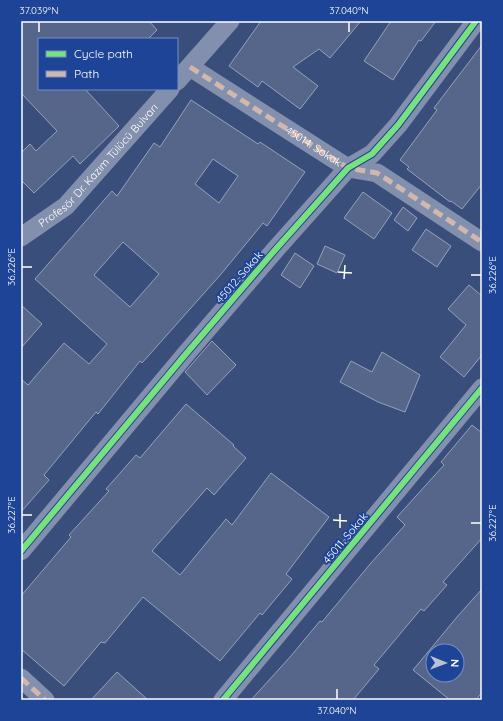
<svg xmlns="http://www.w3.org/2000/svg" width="503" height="721" font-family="Quicksand,sans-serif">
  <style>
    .building { fill: #55668a; stroke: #96a2bb; fill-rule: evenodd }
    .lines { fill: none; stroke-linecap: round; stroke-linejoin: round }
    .street { stroke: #828fad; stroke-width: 19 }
    .quiet { stroke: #d1b7ad; stroke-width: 5; stroke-dasharray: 10 5; stroke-linecap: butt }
    .cycleway-casing { stroke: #1d4497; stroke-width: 8 }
    .cycleway { stroke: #77e17e; stroke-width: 6 }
    .ticks { fill: none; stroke: #fff; stroke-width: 1.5 }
    .labels { text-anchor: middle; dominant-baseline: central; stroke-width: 4; stroke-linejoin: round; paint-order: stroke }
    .street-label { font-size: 11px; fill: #fff; stroke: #1d4497 }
    .neatline { fill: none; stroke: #fff; stroke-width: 1.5 }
    .ticks-label { font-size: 10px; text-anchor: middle; fill: #fff }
  </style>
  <rect width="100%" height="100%" fill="#394e7b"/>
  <g class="building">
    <polygon points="21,21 149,21 157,30 148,39 39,39 39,89 85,89 119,126 80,164 73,156 34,193 21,180 21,153 30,144 36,151 57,131 21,93"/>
    <polygon points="261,21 361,21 330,58 319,49 293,67 318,86 300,109 262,81 258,87 229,66"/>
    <polygon points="391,21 436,21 421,41 419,40 393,80 364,61"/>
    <polygon points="482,45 482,184 462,209 451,201 450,202 407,169 409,167 400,160 437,110 434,108"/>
    <path d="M191 100 258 144 260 142 305 172 267 226 263 223 222 273 142 363 140 361 98 414 96 412 44 475 49 480 21 512V379L28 385 64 343 89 364 107 344 35 279 112 191 117 196 154 143 160 147ZM213 159 238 176 219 203 195 184ZM123 242 159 274 130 307 94 275Z"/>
    <polygon points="363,192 392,213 374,239 344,218"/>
    <polygon points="403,207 417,218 408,231 394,220"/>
    <polygon points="426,229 451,246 437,267 412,250"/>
    <polygon points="325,246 345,255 337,273 317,264"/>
    <polygon points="295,253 314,266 300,288 281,275"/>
    <polygon points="469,285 482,296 482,355 464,377 440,357 466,325 448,309"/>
    <polygon points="21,305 42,324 21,348"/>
    <polygon points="212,341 236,365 207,395 185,372"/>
    <polygon points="382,352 420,375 405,412 378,402 340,382 351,361 372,372"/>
    <polygon points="186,404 234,445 233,446 246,458 214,495 207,488 152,551 180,575 226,519 232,525 271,473 329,517 286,574 292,579 262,615 260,613 220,661 143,597 105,643 101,642 64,686 21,649 21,596 71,537 69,535 109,491 106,489 136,455 140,458"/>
    <polygon points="472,425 482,433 482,538 443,582 447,585 424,611 421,609 374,665 379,669 353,700 251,700 290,657 320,621 322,622 371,563 405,525 397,517 444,465 441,462"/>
    <path d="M482 589V692L476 700H450L413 670 457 617ZM433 651H457V675H433Z"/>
    <polygon points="117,672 148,700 91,700"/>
  </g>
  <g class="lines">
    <g class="street">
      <path id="s1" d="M190 67 348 168 377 173 482 242"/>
      <polyline points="177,81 230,21"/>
      <path id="s2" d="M21 237 66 206 170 89"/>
      <polyline points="21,551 185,355 275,250 348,168 372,154 398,125 476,21"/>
      <polyline points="21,678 45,700"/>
      <polyline points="223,700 482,388"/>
    </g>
    <g class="quiet">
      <polyline points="190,67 348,168 377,173 482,242"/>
      <polyline points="21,678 45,700"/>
    </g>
    <g class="cycleway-casing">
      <g id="cycleway">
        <polyline points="21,551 185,355 275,250 348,168 372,154 398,125 476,21"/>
        <polyline points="223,700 482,388"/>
      </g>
    </g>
    <use href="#cycleway" class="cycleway"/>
  </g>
  <path class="ticks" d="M39 32V22M349 32V22M22 267H32M338 272 352 273M471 275H481M344 279 345 265M22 515H32M333 520 347 521M471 523H481M340 528V514M337 699V689"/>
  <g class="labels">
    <g class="street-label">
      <text stroke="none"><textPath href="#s1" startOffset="147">45014. Sokak</textPath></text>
      <text stroke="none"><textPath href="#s2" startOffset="106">Profesör Dr. Kazım Tülücü Bulvarı</textPath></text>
      <text transform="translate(239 277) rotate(-49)">45012. Sokak</text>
      <text transform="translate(345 538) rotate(-50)">45011. Sokak</text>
    </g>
  </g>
  <rect width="503" height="721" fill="none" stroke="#1d4497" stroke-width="44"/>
  <rect x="38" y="38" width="140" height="52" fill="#1d4497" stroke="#778fc1"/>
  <rect x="46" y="51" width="20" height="6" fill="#77e17e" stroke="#778fc1"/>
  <text x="74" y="58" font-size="12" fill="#ffffff">Cycle path</text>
  <rect x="46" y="71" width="20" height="6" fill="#d1b7ad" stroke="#778fc1"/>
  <text x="74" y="78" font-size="12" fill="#ffffff">Path</text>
  <g transform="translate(445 663) rotate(91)"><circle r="19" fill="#1d4497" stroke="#778fc1"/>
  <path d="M0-3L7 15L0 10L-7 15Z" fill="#bac1d1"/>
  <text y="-6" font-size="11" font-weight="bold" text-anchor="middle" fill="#ffffff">N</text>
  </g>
  <rect x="22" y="22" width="459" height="677" class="neatline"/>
  <g class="ticks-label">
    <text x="39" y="14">37.039°N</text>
    <text x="349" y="14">37.040°N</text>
    <text transform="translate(11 267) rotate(-90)" y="4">36.226°E</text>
    <text transform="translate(492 275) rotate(-90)" y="4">36.226°E</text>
    <text transform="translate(11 515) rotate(-90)" y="4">36.227°E</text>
    <text transform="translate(492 523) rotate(-90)" y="4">36.227°E</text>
    <text x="337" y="714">37.040°N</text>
  </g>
</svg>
